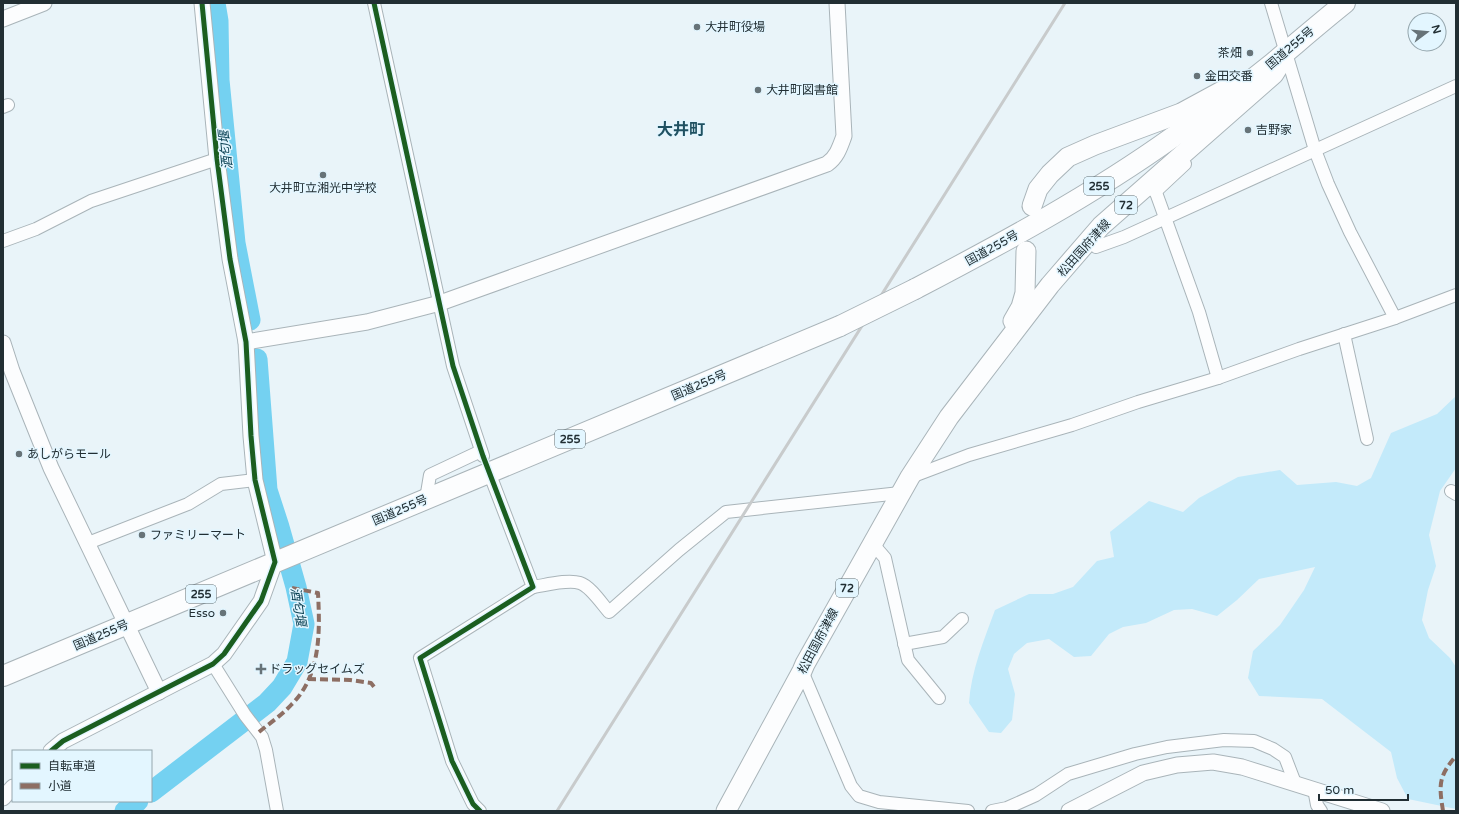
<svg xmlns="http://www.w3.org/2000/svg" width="1459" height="814" font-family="'Varela Round','Noto Sans JP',sans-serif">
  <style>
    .green { fill: #c3eafa }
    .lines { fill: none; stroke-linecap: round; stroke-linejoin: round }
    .river { stroke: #74d1f1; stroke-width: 21 }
    .minor-casing { stroke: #a9b4b9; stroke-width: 14 }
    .tertiary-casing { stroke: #a9b4b9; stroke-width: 17 }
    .primary-casing { stroke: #a9b4b9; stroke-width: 21 }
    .trunk-casing { stroke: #a9b4b9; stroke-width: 22 }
    .minor { stroke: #fcfdfe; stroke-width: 12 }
    .tertiary { stroke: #fcfdfe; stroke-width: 15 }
    .primary { stroke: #fcfdfe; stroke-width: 19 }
    .trunk { stroke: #fcfdfe; stroke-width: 20 }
    .rail { stroke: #c8cbcc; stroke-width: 3 }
    .trunk-bridge-casing { stroke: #a9b4b9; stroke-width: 22; stroke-linecap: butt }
    .trunk-bridge { stroke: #fcfdfe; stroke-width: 20 }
    .quiet { stroke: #8d6e63; stroke-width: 4; stroke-dasharray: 8 4; stroke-linecap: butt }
    .cycleway-casing { stroke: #e3f6ff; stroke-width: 8 }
    .cycleway { stroke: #1b5e20; stroke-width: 5 }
    .poi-dot { fill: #677378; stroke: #e3f6ff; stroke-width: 1.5 }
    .labels { text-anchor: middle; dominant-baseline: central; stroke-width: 3; stroke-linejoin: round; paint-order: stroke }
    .shield { fill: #e3f6ff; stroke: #5b6a70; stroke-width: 1 }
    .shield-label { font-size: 11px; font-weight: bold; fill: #212e33 }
    .poi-label { font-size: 12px; fill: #212e33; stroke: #e3f6ff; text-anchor: start }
    .street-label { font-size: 12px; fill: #212e33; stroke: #e3f6ff }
    .water-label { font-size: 13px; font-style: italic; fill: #0c4355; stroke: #e3f6ff }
    .district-label { font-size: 16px; font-weight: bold; fill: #1f5162; stroke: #e3f6ff }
  </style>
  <rect width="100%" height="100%" fill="#e9f4f9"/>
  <path class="green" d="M1456 396V468L1440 491 1429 535 1436 566 1428 590 1422 620 1429 638 1450 658 1456 667V809L1408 799 1397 778 1391 752 1322 699 1259 696 1248 678 1253 651 1280 625 1304 590 1315 567 1259 579 1237 600 1217 616 1192 609 1174 610 1146 623 1123 627 1109 634 1091 656 1074 657 1049 639 1027 643 1014 654 1008 669 1015 694 1012 720 1001 733 989 732 969 703C971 671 984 640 995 610L1029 594H1053L1073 587 1097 561 1114 557 1110 532 1149 501 1183 512 1199 498 1238 477 1280 470 1297 485 1336 482 1357 486 1371 478 1391 433 1437 414Z"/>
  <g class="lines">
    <g class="river">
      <polyline points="215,3 218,21 219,80 235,243 250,320"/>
      <polyline points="151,792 267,703 282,687 297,662 304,624 296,587 279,527 267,490 257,359"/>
      <polyline points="125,811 138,801"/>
    </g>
    <g class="minor-casing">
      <g id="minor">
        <polyline points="374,3 453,366 483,456"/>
        <polyline points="1271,3 1315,150 1328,184 1350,232 1395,318"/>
        <polyline points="3,107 8,105"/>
        <polyline points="1154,187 1199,312 1218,378"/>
        <polyline points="1155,192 1185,164"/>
        <polyline points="3,241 36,229 91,201 217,159"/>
        <polyline points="1096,247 1124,237 1456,86"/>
        <polyline points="1344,334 1367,439"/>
        <polyline points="911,477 969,455 1072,425 1138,402 1218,378 1299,349 1395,318 1456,295"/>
        <polyline points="1451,491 1456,494"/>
        <polyline points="426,499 430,475 481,451"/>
        <polyline points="88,543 188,504 221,484 255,480"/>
        <polyline points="872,543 885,558 908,660 939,698"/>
        <path d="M533 587C546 585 568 579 580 583 590 586 602 604 609 612L679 550 726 512 900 493"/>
        <polyline points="904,644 943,637 962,619"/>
        <polyline points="213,664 245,715 262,737 266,750 277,811"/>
        <polyline points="802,671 851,786 859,796 879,802 968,811"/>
        <polyline points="1314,789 1317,805 1321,811"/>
        <polyline points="480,811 473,804 452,761 420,658 533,587 492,480"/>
        <polyline points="992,811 1007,808 1036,795 1068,774 1135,754 1167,747 1224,740 1254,741 1273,749 1285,757 1295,783"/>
      </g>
    </g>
    <g class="tertiary-casing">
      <g id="tertiary">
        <polyline points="3,19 44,3"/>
        <path d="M246 342 367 322 440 303 827 164C837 157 840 147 844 136L837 3"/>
        <polyline points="3,343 12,371 51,468 159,692"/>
        <polyline points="51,751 63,741 213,664 224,654 261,601 275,562 255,480 251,436 246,342 230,259 217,159 202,3"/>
        <polyline points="3,798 13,787"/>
        <polyline points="1069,811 1143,773 1177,765 1213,762 1242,767 1382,811"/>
      </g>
    </g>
    <g class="primary-casing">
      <g id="primary">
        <polyline points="1032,206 1038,189 1050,174 1068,157 1095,145 1181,113 1240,81"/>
        <polyline points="1013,321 1021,307 1025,293 1026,251"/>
        <polyline points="726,811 802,671 805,664 910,477 949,417 1050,285 1101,226 1274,74 1279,66"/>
      </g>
    </g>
    <g class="trunk-casing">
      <g id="trunk">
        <path d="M915 289C1003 243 1092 195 1173 137 1207 114 1241 89 1273 63 1297 43 1320 23 1345 3"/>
        <polyline points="3,676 840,326"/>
      </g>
    </g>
    <use href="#minor" class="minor"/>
    <use href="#tertiary" class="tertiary"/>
    <use href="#primary" class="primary"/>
    <use href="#trunk" class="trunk"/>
    <polyline class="rail" points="557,811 1065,3"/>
    <g class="trunk-bridge-casing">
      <polyline id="trunk-bridge" points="840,326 915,289"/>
    </g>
    <use href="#trunk-bridge" class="trunk-bridge"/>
    <g class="quiet">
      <polyline points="308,679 350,680 371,683 375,688"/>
      <path d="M259 732C270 723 282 715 292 704 321 675 320 631 318 593L292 588"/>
      <path d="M1443 811C1439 785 1438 777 1456 756"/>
    </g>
    <g class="cycleway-casing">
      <g id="cycleway">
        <polyline points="374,3 453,366 483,456 533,587 420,658 452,761 473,804 480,811"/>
        <polyline points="51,751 63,741 213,664 224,654 261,601 275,562 255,480 251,436 246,342 230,259 217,159 202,3"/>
      </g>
    </g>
    <use href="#cycleway" class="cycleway"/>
  </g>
  <g class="poi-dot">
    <circle cx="697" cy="27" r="4"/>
    <circle cx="1250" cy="53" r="4"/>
    <circle cx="1197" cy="76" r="4"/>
    <circle cx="758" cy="90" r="4"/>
    <circle cx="1248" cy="130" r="4"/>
    <circle cx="323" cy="175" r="4"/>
    <circle cx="19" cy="454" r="4"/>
    <circle cx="142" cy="535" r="4"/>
    <circle cx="223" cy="613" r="4"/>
    <path d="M259 663h4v4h4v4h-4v4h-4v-4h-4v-4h4z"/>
  </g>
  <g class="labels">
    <g class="shield">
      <rect x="1084" y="177" width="30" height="18" rx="3"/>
      <rect x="1115" y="196" width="22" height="18" rx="3"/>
      <rect x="555" y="430" width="30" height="18" rx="3"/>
      <rect x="836" y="579" width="22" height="18" rx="3"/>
      <rect x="186" y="585" width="30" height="18" rx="3"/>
    </g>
    <g class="shield-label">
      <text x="1099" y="186">255</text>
      <text x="1126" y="205">72</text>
      <text x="570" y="439">255</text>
      <text x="847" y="588">72</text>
      <text x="201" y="594">255</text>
    </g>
    <g class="poi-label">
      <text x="705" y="27">大井町役場</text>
      <text x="1242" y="53" text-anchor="end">茶畑</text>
      <text x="1205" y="76">金田交番</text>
      <text x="766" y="90">大井町図書館</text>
      <text x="1256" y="130">吉野家</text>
      <text x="323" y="188" text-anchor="middle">大井町立湘光中学校</text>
      <text x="27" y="454">あしがらモール</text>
      <text x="150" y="535">ファミリーマート</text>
      <text x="215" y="613" text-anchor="end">Esso</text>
      <text x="269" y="669">ドラッグセイムズ</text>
    </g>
    <g class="street-label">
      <text transform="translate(1290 48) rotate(-40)">国道255号</text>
      <text transform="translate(992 248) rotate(-29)">国道255号</text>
      <text transform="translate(1084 248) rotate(-48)">松田国府津線</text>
      <text transform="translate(699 385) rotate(-23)">国道255号</text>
      <text transform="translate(400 510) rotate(-23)">国道255号</text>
      <text transform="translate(101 635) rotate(-23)">国道255号</text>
      <text transform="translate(818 641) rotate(-62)">松田国府津線</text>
    </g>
    <g class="water-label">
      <text transform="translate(226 150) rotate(-96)">酒匂堰</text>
      <text transform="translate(298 607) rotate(81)">酒匂堰</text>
    </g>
    <g class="district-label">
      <text x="681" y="130">大井町</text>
    </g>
  </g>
  <rect width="1459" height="814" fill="none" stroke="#212e33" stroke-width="8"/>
  <rect x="12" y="750" width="140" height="52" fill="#e3f6ff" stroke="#95a6ad"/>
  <rect x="20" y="763" width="20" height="6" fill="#1b5e20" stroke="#95a6ad"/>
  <text x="48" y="770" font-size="12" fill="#212e33">自転車道</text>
  <rect x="20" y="783" width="20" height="6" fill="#8d6e63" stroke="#95a6ad"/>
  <text x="48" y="790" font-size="12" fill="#212e33">小道</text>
  <g transform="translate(1427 32) rotate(74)"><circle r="19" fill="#e3f6ff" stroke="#95a6ad"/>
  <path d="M0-3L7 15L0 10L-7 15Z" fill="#677378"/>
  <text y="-6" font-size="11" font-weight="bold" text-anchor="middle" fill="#212e33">N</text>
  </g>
  <path d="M1319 794v6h89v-6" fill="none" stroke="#212e33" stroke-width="2"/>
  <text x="1325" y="794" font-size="12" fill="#212e33" stroke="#e3f6ff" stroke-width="3" paint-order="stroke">50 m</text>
</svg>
